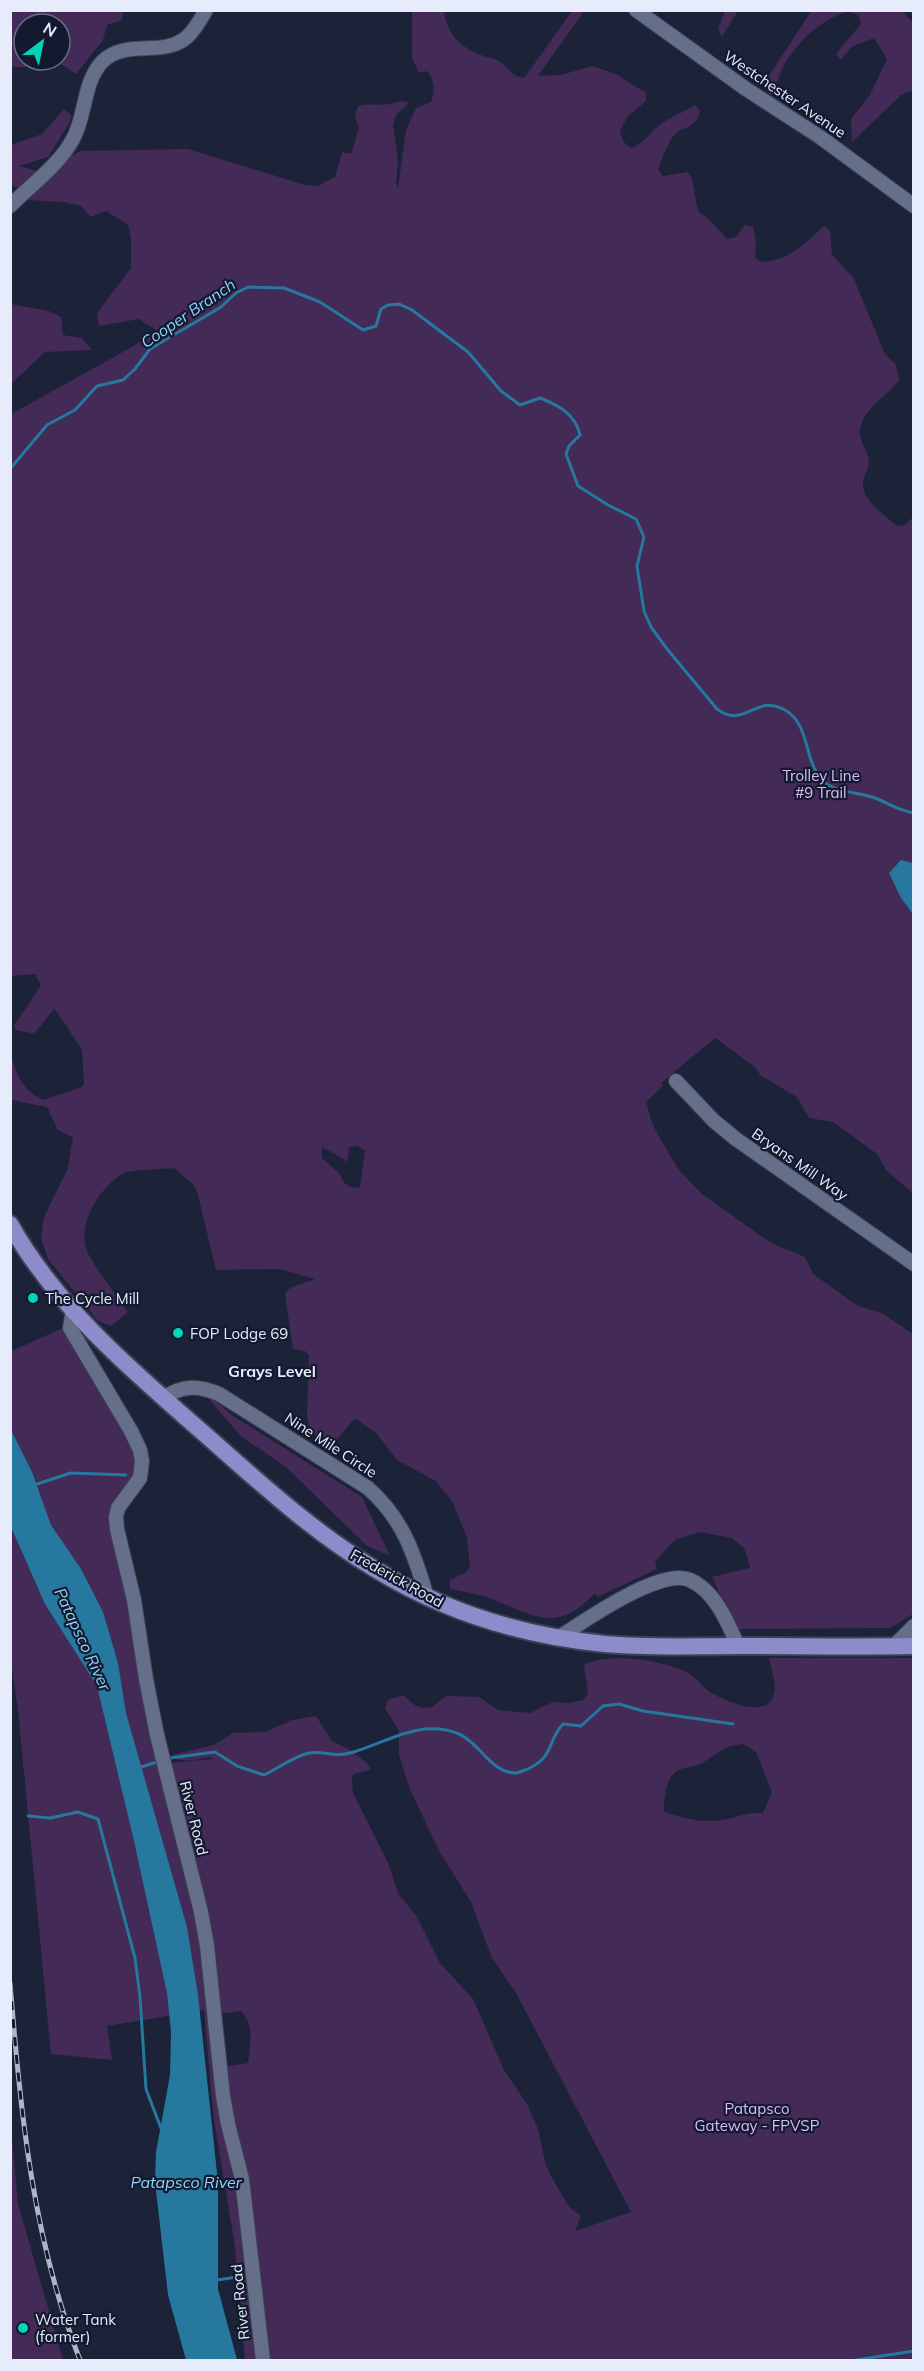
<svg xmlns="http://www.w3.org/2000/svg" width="924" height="2371" font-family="Mulish,sans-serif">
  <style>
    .green { fill: #432a57; fill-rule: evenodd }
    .water { fill: #26789f }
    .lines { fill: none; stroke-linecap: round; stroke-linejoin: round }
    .stream { stroke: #26789f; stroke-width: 3 }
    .minor-casing { stroke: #3d4154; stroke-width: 16 }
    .major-casing { stroke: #3d4154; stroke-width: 20 }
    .minor { stroke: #666f89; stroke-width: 14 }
    .major { stroke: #8e8bca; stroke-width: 16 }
    .rail-casing { stroke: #afb5c6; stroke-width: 5 }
    .rail { stroke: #13192e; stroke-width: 3; stroke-dasharray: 9; stroke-linecap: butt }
    .poi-dot { fill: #00d5b7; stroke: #13192e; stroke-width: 2 }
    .labels { text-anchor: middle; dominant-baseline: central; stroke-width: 4.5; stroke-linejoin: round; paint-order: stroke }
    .street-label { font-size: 15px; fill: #e7ecfc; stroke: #13192e }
    .park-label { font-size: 15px; fill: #dbbbfa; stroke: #13192e }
    .poi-label { font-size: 15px; fill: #e7ecfc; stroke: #13192e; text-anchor: start }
    .water-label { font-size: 16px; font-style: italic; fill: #8cd5fc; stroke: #13192e }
    .neighbourhood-label { font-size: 16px; font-weight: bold; fill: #e7ecfc; stroke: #13192e }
  </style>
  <rect width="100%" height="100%" fill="#1c2338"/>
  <g class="green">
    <polygon points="11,10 123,10 122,20 107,25 103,40 76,74 55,60 60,60 60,24 24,24 24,60 39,60 29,67 11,67"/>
    <path d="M812 10 901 11 913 22V90L901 95 852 142 851 119 870 95 887 59 874 38 851 47 841 60 836 54 861 24 859 16C849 10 844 12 834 17 813 27 796 45 784 65 779 75 777 86 770 95L765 88 767 79Z"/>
    <path d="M412 11H444C447 33 459 47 481 55 487 58 493 57 499 61 509 67 512 79 525 77L572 11H584L538 76 561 75 592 66 616 74 646 93V101L627 117 620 131C629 167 648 133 661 124 671 117 684 112 695 105L700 111C696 131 682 124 672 138 666 147 662 160 658 170L663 176 688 172 692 179 698 211 711 221 727 239 736 237 745 225 753 227 756 242 755 258 762 262C789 260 805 244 824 226L830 231 832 255 853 277 885 354 896 365 899 380C887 397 858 411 860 435 861 444 868 452 869 461 869 469 863 476 863 484 863 502 885 515 897 526L905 525 913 517V1193L886 1170 877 1154 833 1122 809 1118 797 1097 761 1076 755 1067 715 1038 661 1083 663 1086 646 1102 652 1123 659 1137 679 1170 701 1193 771 1243 805 1257 813 1274 858 1306 882 1313 913 1334V1614L890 1628 736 1629 712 1577 750 1568 745 1549 732 1538 700 1532 675 1540 655 1561 657 1569 597 1597 596 1594H594C553 1638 528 1611 483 1596 472 1593 461 1591 450 1589V1580L465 1573 470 1567 467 1538 453 1503 436 1481 397 1460 376 1433 355 1418 334 1443H327L312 1434 307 1417 309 1356 305 1351 293 1349 285 1293 290 1288 315 1279 279 1269 216 1270 197 1191 193 1184 174 1168C165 1169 130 1170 124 1173 101 1186 76 1223 87 1251 95 1269 116 1294 128 1312L111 1326 98 1321 48 1259 41 1238 44 1217 68 1168 73 1137 58 1130 47 1107 11 1100 10 1053C18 1076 20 1088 43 1100L82 1087 84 1083 82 1050 57 1012 54 1009 34 1034 16 1030 14 1026 41 985 35 974 11 976V414L132 347 156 330 139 319 99 326 97 313 131 268V238L128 225 106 211 91 217 81 206 64 202 27 200 32 194 11 185V145L42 134 64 109 71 115 70 122 48 157 19 166 50 175C59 165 68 156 81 151L188 149 305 185 317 186 335 177 342 152 351 154 359 128 355 117 358 106C369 103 379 106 390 104 398 103 401 99 409 103L396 115 393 125 398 160 396 183 398 188 406 130 416 108 431 102C435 92 435 79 427 71L419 73 412 58ZM357 1146 365 1151 360 1187 353 1188 345 1184 339 1173 322 1158V1147L344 1159 347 1163 349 1147Z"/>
    <polygon points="725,11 738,11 722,37 718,29"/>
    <polygon points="11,304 49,311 61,317 63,335 82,338 92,350 45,352 11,384"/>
    <path d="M65 1327C82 1356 144 1445 134 1475 131 1485 120 1496 114 1505L159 1764 212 1759V1757C198 1759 182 1765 172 1755L214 1745 233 1733 265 1732 292 1720 316 1716 332 1741 352 1751 370 1766V1770L354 1774 352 1777 353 1793 389 1865 398 1893 417 1917 440 1963 473 1999 504 2070 527 2104 538 2129 545 2162 551 2176 569 2207 581 2216 575 2231 631 2212 516 1993 492 1958 471 1902 439 1851 409 1787 399 1755V1731L385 1708 388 1700 403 1695 416 1706 424 1708 432 1707 446 1696 479 1697 498 1710 530 1713 553 1702 569 1703 584 1700 588 1693 584 1665C608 1652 661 1660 686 1672 698 1677 700 1686 710 1692 724 1701 768 1720 774 1694 777 1684 771 1668 769 1658H913V2360H245L235 2247 213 2113 204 2010 107 2026 112 2060 51 2054 18 1710 11 1662 10 1349 12 1351ZM743 1744 756 1752 772 1792 763 1813C744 1812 738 1818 721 1820 700 1823 684 1818 664 1812 663 1801 666 1780 675 1772 681 1767 691 1768 697 1765 718 1757 716 1747 743 1744ZM241 2011C255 2024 250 2046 248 2063L224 2067 219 2014Z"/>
    <polygon points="207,1397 216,1400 230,1414 362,1497 390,1556 367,1546 287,1468 241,1436"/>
    <polygon points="11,2127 18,2204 63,2360 11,2360"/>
  </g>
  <g class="water">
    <polygon points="901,860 913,863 913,914 901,898 889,873"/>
    <polygon points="10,1428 32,1472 51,1525 81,1569 103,1612 118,1663 126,1713 187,1927 198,1995 218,2182 218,2289 237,2360 186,2360 168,2295 155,2182 156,2152 170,2075 171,2032 167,1993 134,1841 97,1686 45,1604 11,1527"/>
  </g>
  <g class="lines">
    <g class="stream">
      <path d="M10 469 47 425 75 410 97 386 123 380 135 369 150 349 221 307 236 293 248 287 284 288 320 302 363 330 376 326 381 309 388 305 399 304 412 310 468 352 501 391 520 405 540 398C560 406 575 414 580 435L569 446 566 454 578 486 608 505 636 519 644 537 637 566 644 611 651 627 667 649 717 709C745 730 755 693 785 710 811 725 803 761 823 781 835 793 860 792 875 798 888 803 899 811 914 813"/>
      <polyline points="34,1485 71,1473 126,1475"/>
      <path d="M170 1758 215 1752 237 1766 264 1775C279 1768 292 1757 309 1753 324 1750 333 1758 350 1753 386 1743 420 1718 459 1734 480 1743 490 1772 515 1773 519 1773 524 1770 528 1769 555 1756 547 1741 563 1724L581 1726 603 1706 619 1704 643 1711 733 1724"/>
      <polyline points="138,1768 157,1762"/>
      <polyline points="28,1816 50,1818 78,1812 98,1819 135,1958 140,1997 146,2089 162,2131"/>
      <polyline points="217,2280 244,2276"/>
      <polyline points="856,2360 914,2351"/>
    </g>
    <g class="minor-casing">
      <g id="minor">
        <polyline points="636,10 746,89 820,137 914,206"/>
        <path d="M10 206C31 185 59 165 73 139 86 116 83 82 102 62 125 38 163 58 187 37 195 30 201 19 206 10"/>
        <polyline points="676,1081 714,1121 736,1139 914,1264"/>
        <polyline points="73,1309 70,1328 131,1431 140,1450 142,1461 140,1478 118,1508 116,1517 117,1529 134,1600 146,1679 157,1735 201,1912 207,1946 223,2096 228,2124 242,2179 263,2360"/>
        <path d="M163 1398C183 1385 198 1385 219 1394L368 1488C403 1519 414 1553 427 1597"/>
        <path d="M558 1638C584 1621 661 1567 690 1580 715 1591 728 1623 738 1646"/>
        <polyline points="894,1646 914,1626"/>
      </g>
    </g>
    <g class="major-casing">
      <path id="major" d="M10 1224C56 1306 130 1369 200 1430 256 1479 311 1531 375 1569 445 1612 523 1636 605 1644 649 1648 694 1646 738 1646 797 1646 855 1647 914 1646"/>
    </g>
    <use href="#minor" class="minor"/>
    <use href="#major" class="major"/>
    <g class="rail-casing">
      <path id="rail" d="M10 1983C21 2114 32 2237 80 2360"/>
    </g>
    <use href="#rail" class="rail"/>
  </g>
  <g class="poi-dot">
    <circle cx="33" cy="1298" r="6"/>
    <circle cx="178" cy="1333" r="6"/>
    <circle cx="23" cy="2328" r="6"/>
  </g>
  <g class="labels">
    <g class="street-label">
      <text transform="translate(785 94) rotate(34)">Westchester Avenue</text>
      <text transform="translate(800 1164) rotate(35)">Bryans Mill Way</text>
      <text transform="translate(331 1445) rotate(33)">Nine Mile Circle</text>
      <text transform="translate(397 1578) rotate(29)">Frederick Road</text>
      <text transform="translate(194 1818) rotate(76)">River Road</text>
      <text transform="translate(240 2302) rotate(-96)">River Road</text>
    </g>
    <g class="park-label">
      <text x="821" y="775">Trolley Line<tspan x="821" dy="17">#9 Trail</tspan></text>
      <text x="757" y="2108">Patapsco<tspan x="757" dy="17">Gateway - FPVSP</tspan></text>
    </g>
    <g class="poi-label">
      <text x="45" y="1298">The Cycle Mill</text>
      <text x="190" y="1333">FOP Lodge 69</text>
      <text x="35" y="2319">Water Tank<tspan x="35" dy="17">(former)</tspan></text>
    </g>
    <g class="water-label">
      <text transform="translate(188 313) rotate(-34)">Cooper Branch</text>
      <text transform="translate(83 1639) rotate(65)">Patapsco River</text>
      <text x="186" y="2182">Patapsco River</text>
    </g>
    <g class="neighbourhood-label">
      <text x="272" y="1371">Grays Level</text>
    </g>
  </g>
  <rect width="924" height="2371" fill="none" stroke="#e7ecfc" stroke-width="24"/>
  <g transform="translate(42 42) rotate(32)"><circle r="28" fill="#13192e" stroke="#686d80" stroke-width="1.5"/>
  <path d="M0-4.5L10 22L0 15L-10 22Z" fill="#00d5b7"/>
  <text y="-9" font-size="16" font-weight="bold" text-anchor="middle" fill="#e7ecfc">N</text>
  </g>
</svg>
